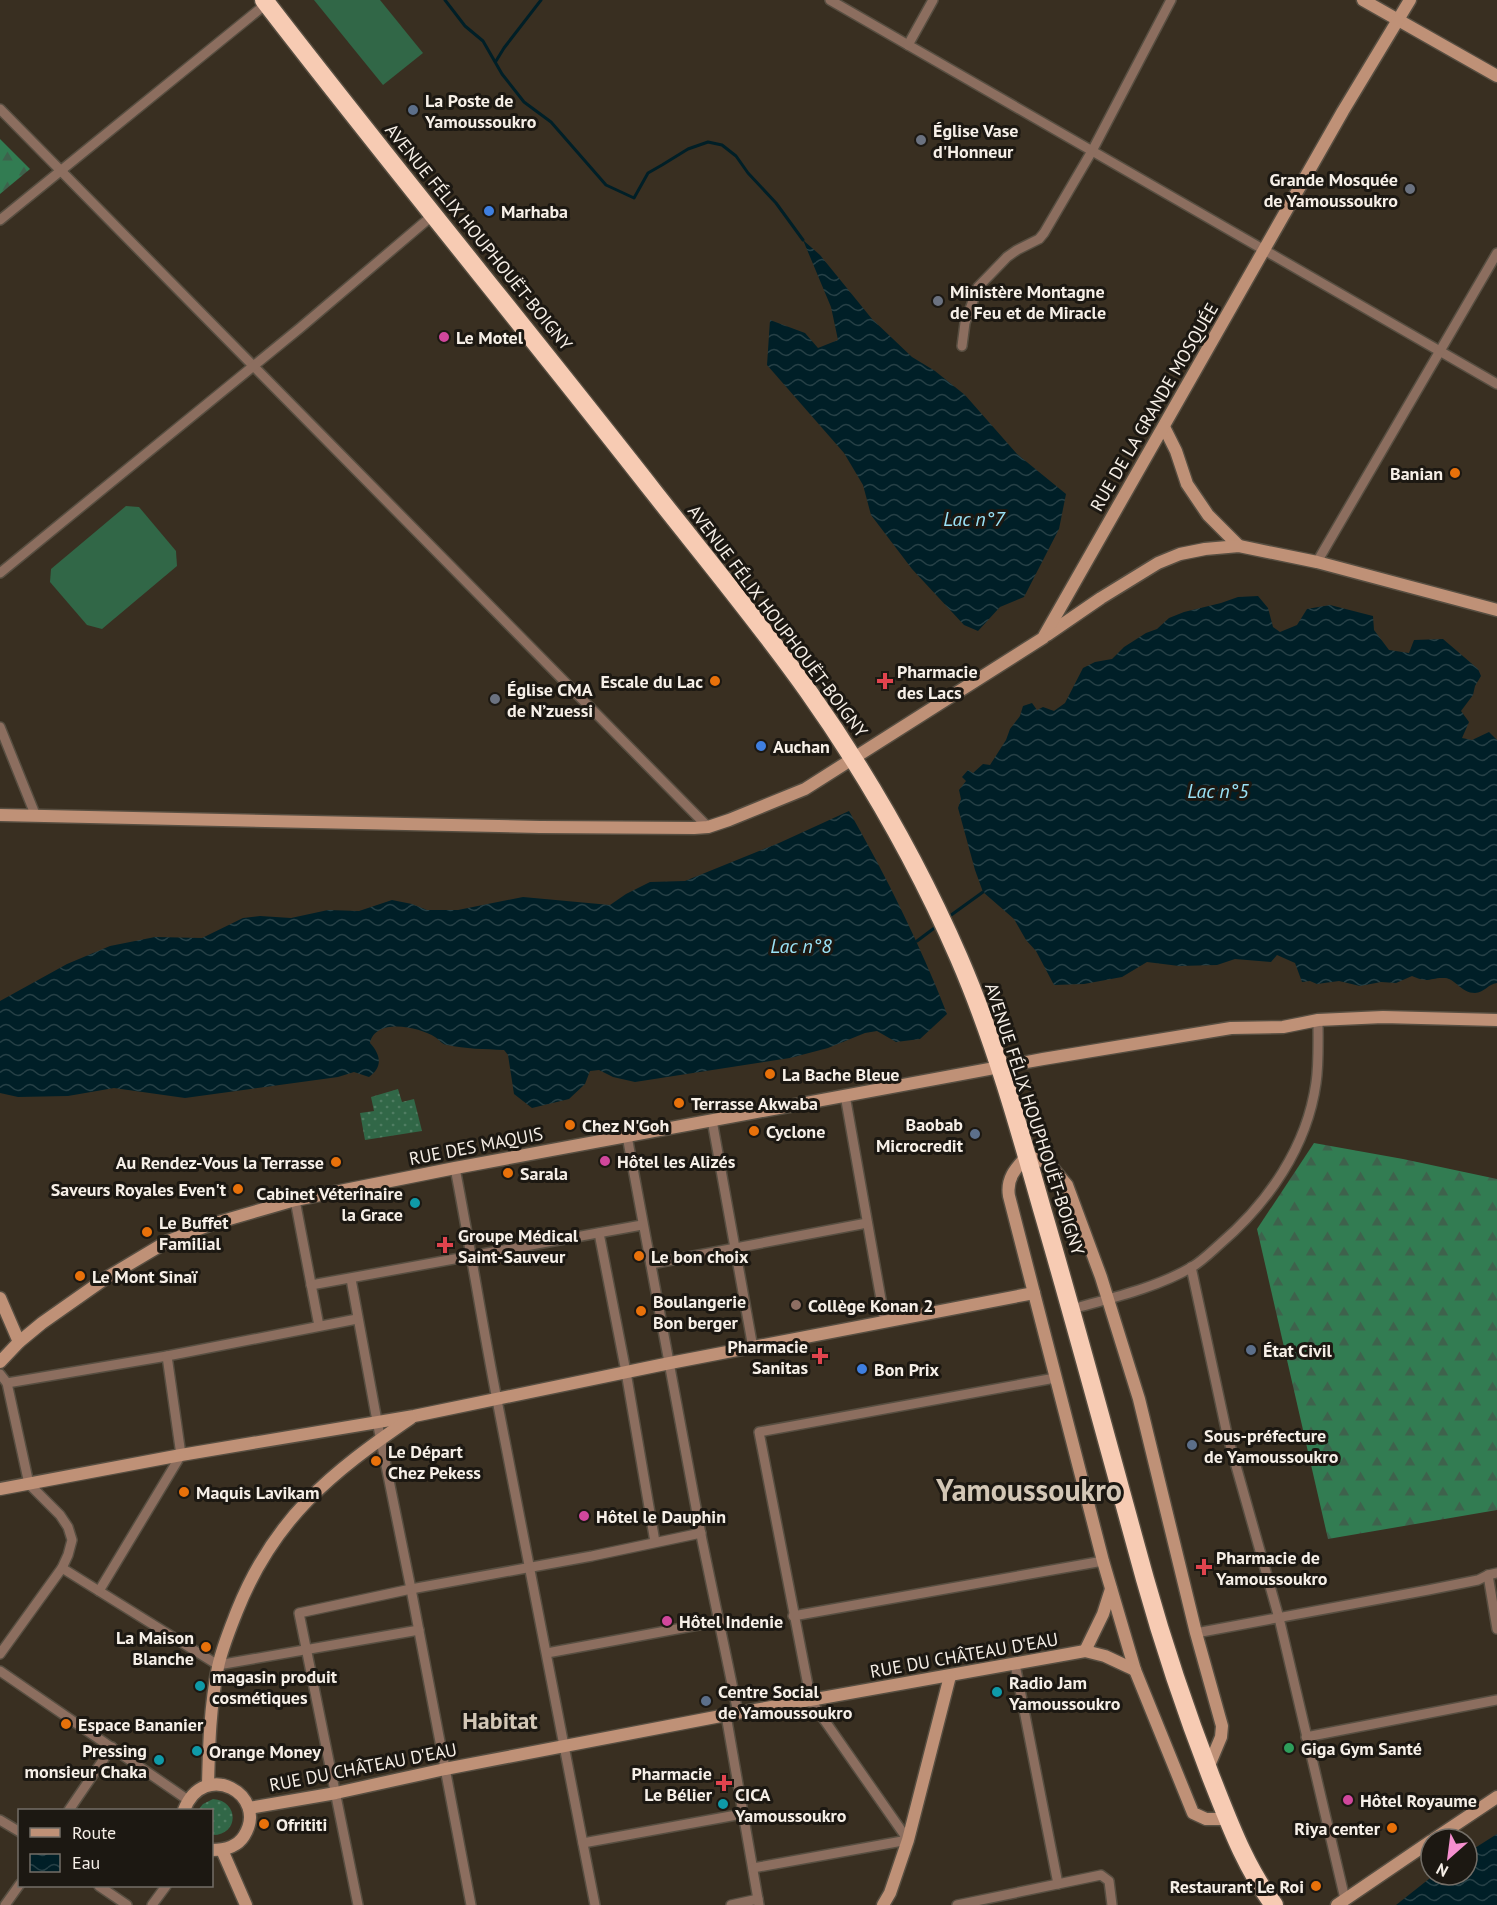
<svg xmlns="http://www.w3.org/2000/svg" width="1497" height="1905" font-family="'PT Sans',sans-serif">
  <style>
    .green { fill: url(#green-dots) }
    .forest { fill: url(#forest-firs) }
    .pitch { fill: #316747 }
    .water { fill: url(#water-waves) }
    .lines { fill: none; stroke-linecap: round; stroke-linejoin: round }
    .stream { stroke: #001f27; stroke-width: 3 }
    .street-casing { stroke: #574e41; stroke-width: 12 }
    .secondary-casing { stroke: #574e41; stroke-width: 15 }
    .highway-casing { stroke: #574e41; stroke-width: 21 }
    .street { stroke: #8c6e5f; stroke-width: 9 }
    .secondary { stroke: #bf9177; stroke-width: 12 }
    .highway { stroke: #f7cbb3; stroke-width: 18 }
    .service-dot { fill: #5c6f8a; stroke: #1c1812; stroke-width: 2 }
    .worship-dot { fill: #6b7280; stroke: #1c1812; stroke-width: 2 }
    .shop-dot { fill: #3f7fe0; stroke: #1c1812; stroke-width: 2 }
    .hotel-dot { fill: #d1479c; stroke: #1c1812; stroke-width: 2 }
    .food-dot { fill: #e8710a; stroke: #1c1812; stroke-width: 2 }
    .health-dot { fill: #e0444e; stroke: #1c1812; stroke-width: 2 }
    .culture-dot { fill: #0f9aa8; stroke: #1c1812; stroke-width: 2 }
    .education-dot { fill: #8d6e63; stroke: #1c1812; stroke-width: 2 }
    .leisure-dot { fill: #2e9e5b; stroke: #1c1812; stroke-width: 2 }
    .labels { text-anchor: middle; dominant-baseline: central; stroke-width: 6; stroke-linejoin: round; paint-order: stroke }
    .poi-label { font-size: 18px; font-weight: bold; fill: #f6efe7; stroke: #1c1812; text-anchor: start }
    .street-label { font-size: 18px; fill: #f6efe7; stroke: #1c1812 }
    .water-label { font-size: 20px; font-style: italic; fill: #9ae2f6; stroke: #1c1812 }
    .district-label { font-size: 24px; font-weight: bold; fill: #d3c7b6; stroke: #1c1812 }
    .town-label { font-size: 30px; font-weight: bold; fill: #d3c7b6; stroke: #1c1812 }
  </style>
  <defs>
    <pattern id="green-dots" width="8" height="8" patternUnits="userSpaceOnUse" patternTransform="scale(1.5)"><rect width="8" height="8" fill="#316747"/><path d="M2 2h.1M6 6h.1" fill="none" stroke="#4f7d62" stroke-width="1.8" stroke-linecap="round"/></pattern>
    <pattern id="forest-firs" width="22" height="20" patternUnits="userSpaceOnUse" patternTransform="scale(1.5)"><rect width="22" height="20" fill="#327c52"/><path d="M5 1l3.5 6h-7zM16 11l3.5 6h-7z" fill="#3e624c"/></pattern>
    <pattern id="water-waves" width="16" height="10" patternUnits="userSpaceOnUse" patternTransform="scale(1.5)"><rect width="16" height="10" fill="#001f27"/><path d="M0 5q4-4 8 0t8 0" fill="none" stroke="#264046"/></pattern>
  </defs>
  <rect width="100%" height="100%" fill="#392f21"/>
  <g class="green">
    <polygon points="398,1089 402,1102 414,1099 422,1131 365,1140 360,1113 374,1111 371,1097"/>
    <path d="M213 1799C240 1801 239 1836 212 1835V1810H198L203 1804Z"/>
  </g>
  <g class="forest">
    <polygon points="0,139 30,169 0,194"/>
    <polygon points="1314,1143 1403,1159 1497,1179 1497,1510 1328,1539 1257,1229"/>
  </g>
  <g class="pitch">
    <polygon points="314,0 380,0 423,53 383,85"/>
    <polygon points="126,506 139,507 176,551 177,566 102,629 87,625 50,582 51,569"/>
  </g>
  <g class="water">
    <polygon points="803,240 820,255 872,319 912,357 935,371 965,395 1017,454 1066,494 1059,529 1024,597 1000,607 978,631 964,625 912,569 871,515 863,485 844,453 767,365 770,320 805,333 818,348 838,340 831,307"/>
    <path d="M1258 596 1268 608 1273 627 1280 632 1297 625 1307 609 1330 605 1373 616 1374 630 1389 650 1409 653 1414 640 1443 639 1478 669 1481 676 1475 686 1473 695 1461 711 1469 722 1462 738 1472 740 1489 732 1497 740V983C1488 984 1484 993 1475 993 1461 993 1456 979 1445 978 1430 977 1429 984 1412 976L1396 983 1381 982 1360 986 1339 981 1317 984 1310 981 1302 982 1295 963 1277 955 1271 962 1235 959 1217 965 1179 966 1147 962 1122 977 1084 984 1054 985 1036 951 1026 940 1014 919 983 892 975 870 958 808 961 799 959 790 966 781 962 777 968 770 973 773 983 764 990 765 1006 740 1010 729 1020 716 1023 706 1032 703 1037 710 1043 707 1054 711 1065 703 1083 668 1095 662 1112 659 1124 647 1146 633 1157 629 1169 618 1184 612 1221 603 1238 597Z"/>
    <path d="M849 811C886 876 920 944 947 1014L920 1039 896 1042 877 1031 865 1033 828 1048 790 1058 635 1082 613 1077 599 1070 590 1071 585 1084 569 1099 532 1108 514 1094 508 1055 504 1050C485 1049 465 1049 447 1045 441 1044 440 1040 435 1037 420 1027 375 1017 370 1043 381 1055 383 1067 369 1077L354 1072 338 1077 185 1098 114 1088 68 1096 18 1097 0 1093V1001L67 964 110 946 155 937 202 938 243 918 260 916 291 918 328 910 359 911 392 900 412 904 427 910H458L523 897 610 905 626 894 650 882 685 881 779 843Z"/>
    <polygon points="1497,1834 1497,1905 1396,1905 1434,1875 1467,1875 1467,1853"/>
  </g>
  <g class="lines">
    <g class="stream">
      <polyline points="445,0 465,26 483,41 502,74 524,102 551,122 606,185 634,198 648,173 662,165 688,149 708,142 722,145 736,156 748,173 776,203 803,240"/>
      <polyline points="496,61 504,48 541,0"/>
      <polyline points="947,918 983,892"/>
      <polyline points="917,941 937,926"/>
    </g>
    <g class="street-casing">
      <g id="street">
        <polyline points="830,0 1497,384"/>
        <polyline points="908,45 933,0"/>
        <polyline points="0,109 708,827"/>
        <polyline points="0,220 266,4"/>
        <polyline points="962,346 965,323 978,287 1007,257 1017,250 1039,239 1044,233 1092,151 1171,0"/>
        <polyline points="1317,562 1497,253"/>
        <polyline points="0,573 300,328 433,215"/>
        <polyline points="0,727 35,814"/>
        <polyline points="845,1095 885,1322"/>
        <polyline points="712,1120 753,1348"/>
        <polyline points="627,1136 702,1540 738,1713"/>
        <path d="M455 1168C470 1245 482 1323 497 1400 530 1569 562 1737 595 1905"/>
        <polyline points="295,1200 319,1326"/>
        <polyline points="599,1233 626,1372 655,1542"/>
        <polyline points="651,1264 867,1223"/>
        <polyline points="1191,1267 1227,1434 1279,1618 1345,1899"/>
        <polyline points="351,1279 377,1421 411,1589 471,1905"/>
        <polyline points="311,1285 642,1225"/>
        <path d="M1072 1309C1111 1298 1156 1288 1192 1267 1202 1261 1211 1252 1220 1244 1268 1203 1307 1147 1316 1083 1319 1063 1318 1040 1318 1020"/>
        <polyline points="0,1374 7,1383 29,1484 60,1515 68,1527 72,1540 68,1555 62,1568 0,1654"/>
        <polyline points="7,1383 167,1356 357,1319"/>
        <polyline points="62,1568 218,1665 419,1630"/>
        <polyline points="1488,1575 1497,1629"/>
        <polyline points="99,1591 181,1455 167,1356"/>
        <polyline points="793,1616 1103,1561"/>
        <polyline points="1196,1633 1428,1590 1478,1580 1488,1575 1497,1573"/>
        <polyline points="547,1653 720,1621"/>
        <polyline points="1015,1664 1058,1884"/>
        <polyline points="0,1671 188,1800"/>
        <polyline points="726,1715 759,1905"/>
        <polyline points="1306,1737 1497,1700"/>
        <polyline points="69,1810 112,1747"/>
        <polyline points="0,1820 20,1832"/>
        <polyline points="583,1843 742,1814"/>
        <polyline points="753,1868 908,1840 811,1701 759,1432 1055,1378"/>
        <polyline points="99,1886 127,1905"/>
        <polyline points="5,1905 20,1884"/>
        <polyline points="152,1905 166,1886"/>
        <polyline points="358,1905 299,1613 411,1589 592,1556 701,1533"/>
        <polyline points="731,1905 758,1899"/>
        <polyline points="957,1905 1101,1875 1109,1881 1112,1905"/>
      </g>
    </g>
    <g class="secondary-casing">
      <g id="secondary">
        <polyline points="1363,0 1497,76"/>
        <polyline points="1164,427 1176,451 1187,484 1208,515 1239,546"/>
        <polyline points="1047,635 1101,598 1158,563 1180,554 1205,549 1239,546 1317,562 1497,610"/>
        <polyline points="0,815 540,827 694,828 708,827 729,820 805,789 1043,638 1343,111 1410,0"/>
        <polyline points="0,1298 19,1342"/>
        <polyline points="0,1362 19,1342 42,1323 106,1278 168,1241 212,1224 295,1200 455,1168 1043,1059 1231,1028 1283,1027 1318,1020 1383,1017 1497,1020"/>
        <polyline points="0,1489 181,1455 414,1416 670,1363 1034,1293"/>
        <polyline points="1085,1651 1103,1614 1111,1589"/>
        <path d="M1208 1768 1221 1737 1222 1726 1196 1633 1139 1399 1101 1277 1067 1185 1051 1166 1042 1161 1027 1156C1016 1168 1006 1178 1009 1196L1103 1561 1135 1670 1193 1813 1206 1819H1228"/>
        <path d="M208 1785C209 1745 210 1706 218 1667 222 1648 230 1629 237 1611 274 1518 331 1473 411 1418"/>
        <polyline points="249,1808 336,1793 445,1769 726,1715 1085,1651 1105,1656 1135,1670"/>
        <path d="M184 1810C204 1758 270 1795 244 1836 237 1847 224 1850 212 1850"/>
        <polyline points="1434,1839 1497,1797"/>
        <polyline points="222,1850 246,1905"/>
        <polyline points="883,1905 890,1893 908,1840 950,1676"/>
        <polyline points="1337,1905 1431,1841"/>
      </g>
    </g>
    <g class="highway-casing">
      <path id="highway" d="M264 0C391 165 524 326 653 491 705 557 759 622 808 691 866 773 919 866 959 958 994 1039 1018 1124 1042 1209 1078 1332 1111 1456 1145 1579 1164 1647 1186 1712 1211 1777 1229 1822 1245 1867 1274 1905"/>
    </g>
    <use href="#street" class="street"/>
    <use href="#secondary" class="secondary"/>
    <use href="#highway" class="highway"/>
  </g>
  <g class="service-dot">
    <circle cx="413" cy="110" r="6"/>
    <circle cx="975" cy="1134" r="6"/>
    <circle cx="1251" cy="1350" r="6"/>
    <circle cx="1192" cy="1445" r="6"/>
    <circle cx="706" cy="1701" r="6"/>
  </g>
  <g class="worship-dot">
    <circle cx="921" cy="140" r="6"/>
    <circle cx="1410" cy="189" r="6"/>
    <circle cx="938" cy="301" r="6"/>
    <circle cx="495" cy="699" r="6"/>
  </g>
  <g class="shop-dot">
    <circle cx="489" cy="211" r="6"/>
    <circle cx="761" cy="746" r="6"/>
    <circle cx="862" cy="1369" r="6"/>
  </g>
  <g class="hotel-dot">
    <circle cx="444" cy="337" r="6"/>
    <circle cx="605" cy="1161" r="6"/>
    <circle cx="584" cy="1516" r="6"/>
    <circle cx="667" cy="1621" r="6"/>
    <circle cx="1348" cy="1800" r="6"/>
  </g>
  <g class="food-dot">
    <circle cx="1455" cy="473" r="6"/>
    <circle cx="715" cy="681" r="6"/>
    <circle cx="770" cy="1074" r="6"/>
    <circle cx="679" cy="1103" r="6"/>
    <circle cx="570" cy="1125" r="6"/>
    <circle cx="754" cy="1131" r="6"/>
    <circle cx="336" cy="1162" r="6"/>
    <circle cx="508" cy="1173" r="6"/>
    <circle cx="238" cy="1189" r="6"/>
    <circle cx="147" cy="1232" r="6"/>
    <circle cx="639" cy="1256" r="6"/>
    <circle cx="80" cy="1276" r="6"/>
    <circle cx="641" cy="1311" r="6"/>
    <circle cx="376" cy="1461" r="6"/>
    <circle cx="184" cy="1492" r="6"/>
    <circle cx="206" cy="1647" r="6"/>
    <circle cx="66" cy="1724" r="6"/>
    <circle cx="264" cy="1824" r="6"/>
    <circle cx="1392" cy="1828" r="6"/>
    <circle cx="1316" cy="1886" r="6"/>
  </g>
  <g class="health-dot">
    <path d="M882 672h6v6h6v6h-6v6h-6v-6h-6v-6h6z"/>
    <path d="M442 1236h6v6h6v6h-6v6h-6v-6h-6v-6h6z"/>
    <path d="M817 1347h6v6h6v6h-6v6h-6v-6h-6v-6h6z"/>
    <path d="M1201 1558h6v6h6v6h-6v6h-6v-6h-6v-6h6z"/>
    <path d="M721 1774h6v6h6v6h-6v6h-6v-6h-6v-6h6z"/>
  </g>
  <g class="culture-dot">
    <circle cx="415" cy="1203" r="6"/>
    <circle cx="200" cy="1686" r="6"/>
    <circle cx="997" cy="1692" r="6"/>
    <circle cx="197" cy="1751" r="6"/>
    <circle cx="159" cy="1760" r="6"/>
    <circle cx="723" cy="1804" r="6"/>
  </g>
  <circle class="education-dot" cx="796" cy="1305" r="6"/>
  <circle class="leisure-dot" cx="1289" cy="1748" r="6"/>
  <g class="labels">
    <g class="poi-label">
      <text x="425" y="100">La Poste de<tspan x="425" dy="21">Yamoussoukro</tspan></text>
      <text x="933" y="130">Église Vase<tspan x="933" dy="21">d'Honneur</tspan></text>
      <text x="1398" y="179" text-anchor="end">Grande Mosquée<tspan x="1398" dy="21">de Yamoussoukro</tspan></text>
      <text x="501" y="211">Marhaba</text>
      <text x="950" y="291">Ministère Montagne<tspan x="950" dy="21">de Feu et de Miracle</tspan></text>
      <text x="456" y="337">Le Motel</text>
      <text x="1443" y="473" text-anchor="end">Banian</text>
      <text x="897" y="671">Pharmacie<tspan x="897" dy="21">des Lacs</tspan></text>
      <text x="703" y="681" text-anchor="end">Escale du Lac</text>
      <text x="507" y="689">Église CMA<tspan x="507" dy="21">de N’zuessi</tspan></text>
      <text x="773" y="746">Auchan</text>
      <text x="782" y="1074">La Bache Bleue</text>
      <text x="691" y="1103">Terrasse Akwaba</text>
      <text x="963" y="1124" text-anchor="end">Baobab<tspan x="963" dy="21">Microcredit</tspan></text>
      <text x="582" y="1125">Chez N'Goh</text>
      <text x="766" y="1131">Cyclone</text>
      <text x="617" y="1161">Hôtel les Alizés</text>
      <text x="324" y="1162" text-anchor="end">Au Rendez-Vous la Terrasse</text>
      <text x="520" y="1173">Sarala</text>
      <text x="226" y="1189" text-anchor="end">Saveurs Royales Even't</text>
      <text x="403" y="1193" text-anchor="end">Cabinet Véterinaire<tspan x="403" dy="21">la Grace</tspan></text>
      <text x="159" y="1222">Le Buffet<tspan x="159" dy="21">Familial</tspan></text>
      <text x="458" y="1235">Groupe Médical<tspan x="458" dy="21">Saint-Sauveur</tspan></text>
      <text x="651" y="1256">Le bon choix</text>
      <text x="92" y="1276">Le Mont Sinaï</text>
      <text x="653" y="1301">Boulangerie<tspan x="653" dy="21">Bon berger</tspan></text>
      <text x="808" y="1305">Collège Konan 2</text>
      <text x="808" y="1346" text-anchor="end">Pharmacie<tspan x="808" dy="21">Sanitas</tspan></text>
      <text x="1263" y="1350">État Civil</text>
      <text x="874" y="1369">Bon Prix</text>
      <text x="1204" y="1435">Sous-préfecture<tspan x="1204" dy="21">de Yamoussoukro</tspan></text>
      <text x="388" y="1451">Le Départ<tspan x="388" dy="21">Chez Pekess</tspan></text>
      <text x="196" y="1492">Maquis Lavikam</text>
      <text x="596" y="1516">Hôtel le Dauphin</text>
      <text x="1216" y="1557">Pharmacie de<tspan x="1216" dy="21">Yamoussoukro</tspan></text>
      <text x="679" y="1621">Hôtel Indenie</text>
      <text x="194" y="1637" text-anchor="end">La Maison<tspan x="194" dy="21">Blanche</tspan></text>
      <text x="212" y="1676">magasin produit<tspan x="212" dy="21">cosmétiques</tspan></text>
      <text x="1009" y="1682">Radio Jam<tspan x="1009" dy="21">Yamoussoukro</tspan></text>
      <text x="718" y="1691">Centre Social<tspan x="718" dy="21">de Yamoussoukro</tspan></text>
      <text x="78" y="1724">Espace Bananier</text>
      <text x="1301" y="1748">Giga Gym Santé</text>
      <text x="147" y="1750" text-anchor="end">Pressing<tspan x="147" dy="21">monsieur Chaka</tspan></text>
      <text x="209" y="1751">Orange Money</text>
      <text x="712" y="1773" text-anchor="end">Pharmacie<tspan x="712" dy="21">Le Bélier</tspan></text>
      <text x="735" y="1794">CICA<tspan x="735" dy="21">Yamoussoukro</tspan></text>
      <text x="1360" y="1800">Hôtel Royaume</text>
      <text x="276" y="1824">Ofrititi</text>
      <text x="1380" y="1828" text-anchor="end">Riya center</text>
      <text x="1304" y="1886" text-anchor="end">Restaurant Le Roi</text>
    </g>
    <g class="street-label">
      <text transform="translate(479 237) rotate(51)">AVENUE FÉLIX HOUPHOUËT-BOIGNY</text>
      <text transform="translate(1154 407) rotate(-60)">RUE DE LA GRANDE MOSQUÉE</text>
      <text transform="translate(778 621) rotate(53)">AVENUE FÉLIX HOUPHOUËT-BOIGNY</text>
      <text transform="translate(1035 1119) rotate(72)">AVENUE FÉLIX HOUPHOUËT-BOIGNY</text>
      <text transform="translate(476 1146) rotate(-11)">RUE DES MAQUIS</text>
      <text transform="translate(964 1655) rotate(-10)">RUE DU CHÂTEAU D'EAU</text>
      <text transform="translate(363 1767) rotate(-11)">RUE DU CHÂTEAU D'EAU</text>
    </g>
    <g class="water-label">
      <text x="974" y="519">Lac n°7</text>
      <text x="1218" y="791">Lac n°5</text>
      <text x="801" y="946">Lac n°8</text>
    </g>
    <g class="district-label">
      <text x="500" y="1720">Habitat</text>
    </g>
    <g class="town-label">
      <text x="1029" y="1489">Yamoussoukro</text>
    </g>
  </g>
  <rect x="18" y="1809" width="195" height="78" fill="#1c1812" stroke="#736e67" stroke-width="1.5"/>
  <rect x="30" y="1828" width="30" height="9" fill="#bf9177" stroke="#736e67" stroke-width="1.5"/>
  <text x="72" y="1839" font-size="18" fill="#f6efe7">Route</text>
  <rect x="30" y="1854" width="30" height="18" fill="url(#water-waves)" stroke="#736e67" stroke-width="1.5"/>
  <text x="72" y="1869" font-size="18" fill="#f6efe7">Eau</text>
  <g transform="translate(1449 1857) rotate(208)"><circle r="28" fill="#1c1812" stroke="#736e67" stroke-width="1.5"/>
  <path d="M0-4.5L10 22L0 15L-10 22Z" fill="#f690d0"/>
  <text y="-9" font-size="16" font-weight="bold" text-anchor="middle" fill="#f6efe7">N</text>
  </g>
</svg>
